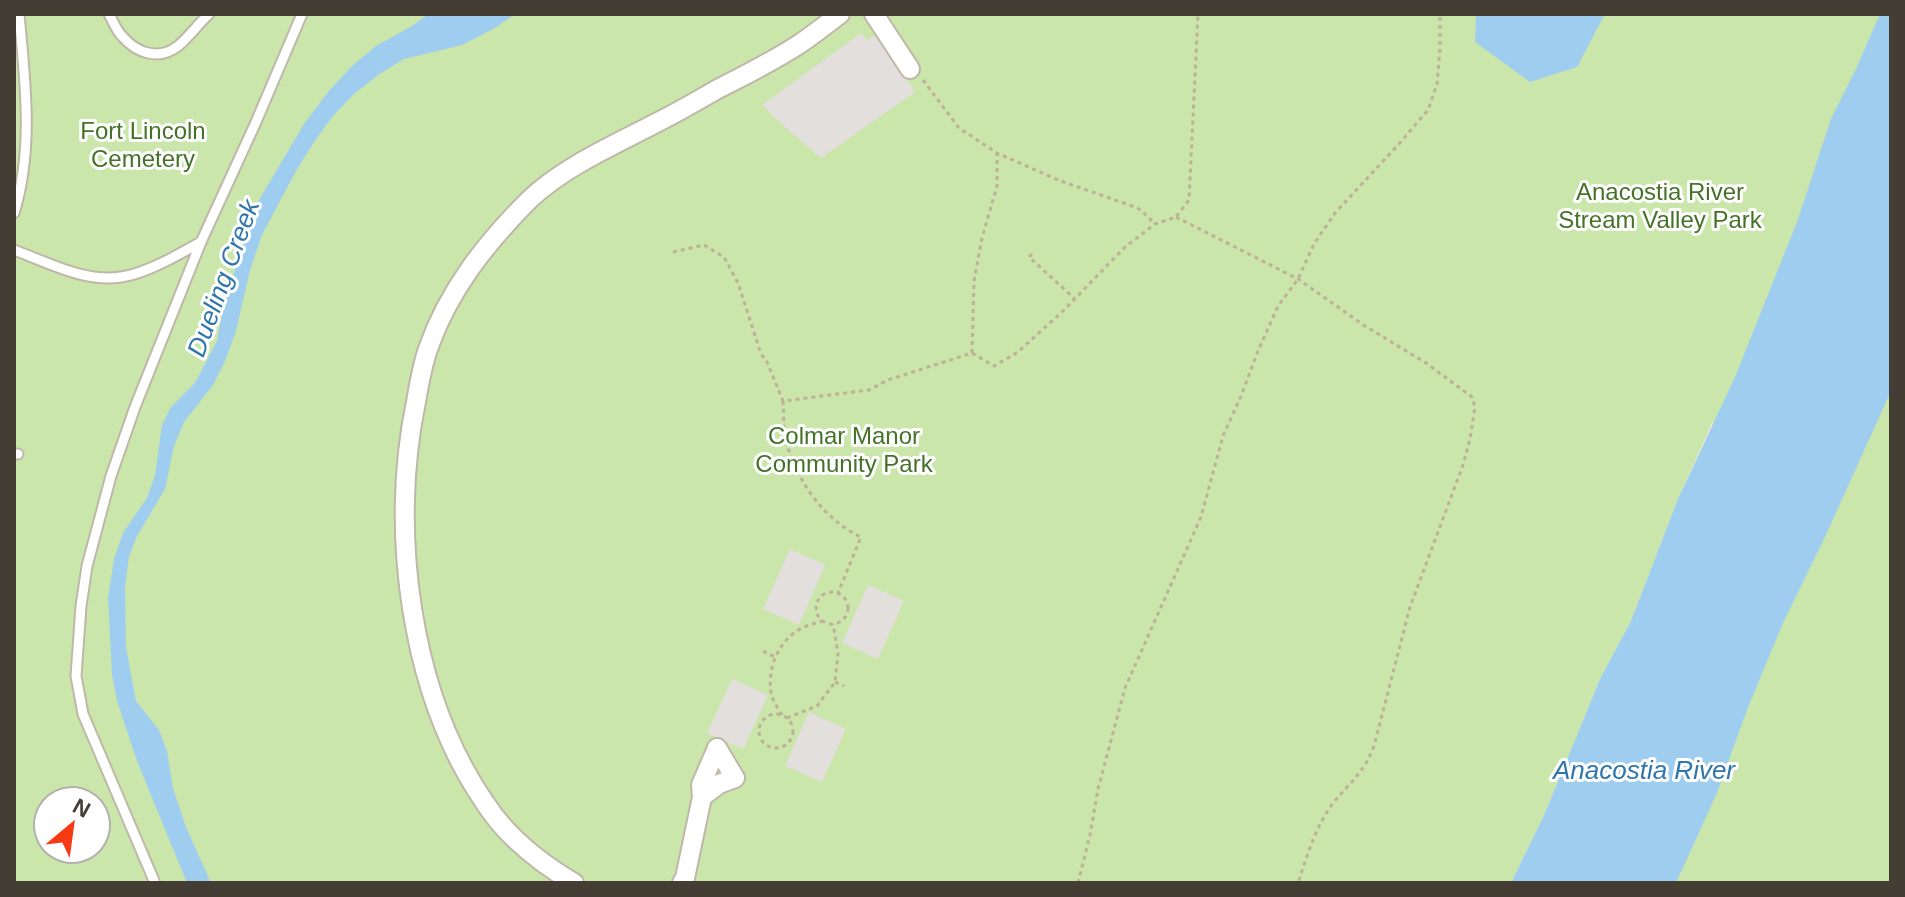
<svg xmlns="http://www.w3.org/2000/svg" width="1905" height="897" font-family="Helvetica,sans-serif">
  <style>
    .green { fill: #cbe6ab; fill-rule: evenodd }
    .parking { fill: #e2dfdc }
    .water { fill: #9fcdef }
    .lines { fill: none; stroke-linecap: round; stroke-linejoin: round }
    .lane-casing { stroke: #bfb8a9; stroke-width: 13 }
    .street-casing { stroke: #bfb8a9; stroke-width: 22 }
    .path { stroke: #beb197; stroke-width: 3; stroke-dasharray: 4 4; stroke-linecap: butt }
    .lane { stroke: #fff; stroke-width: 9 }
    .street { stroke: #fff; stroke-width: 18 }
    .labels { text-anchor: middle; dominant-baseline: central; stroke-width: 6; stroke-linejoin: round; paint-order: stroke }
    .park-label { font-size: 24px; fill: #447328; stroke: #fff }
    .water-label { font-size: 26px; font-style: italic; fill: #2f76ac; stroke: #fff }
  </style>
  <rect width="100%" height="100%" fill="#f1ede3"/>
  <path class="green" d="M14 14H1891V883H1622L1713 421 1678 499 1631 621 1600 679 1545 813 1511 883H14ZM48 801H96V849H48Z"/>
  <g class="parking">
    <polygon points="861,33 867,40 877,34 915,92 821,158 780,123 762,105"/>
    <polygon points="790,549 825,565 799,625 763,609"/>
    <polygon points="868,585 904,601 878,659 842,643"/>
    <polygon points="732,679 768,695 743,749 707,733"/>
    <polygon points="809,712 846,729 822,782 785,766"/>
  </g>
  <g class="water">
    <polygon points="428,14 515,14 495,28 462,45 404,59 378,75 354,94 332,117 316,139 296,171 262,235 250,270 236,331 225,361 213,385 184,422 174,446 165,489 136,538 129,557 125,587 126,647 136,701 159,730 167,751 173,788 186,827 211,883 187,883 137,761 117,701 112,675 108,598 114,559 123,533 147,498 155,475 162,425 171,407 195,383 217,341 222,313 244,239 259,200 304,124 328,92 352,66 376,46 412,26"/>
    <polygon points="1476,14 1605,14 1577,67 1530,82 1475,42"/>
    <polygon points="1880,14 1891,14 1891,391 1825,537 1783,623 1747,710 1717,793 1676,883 1511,883 1545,813 1600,679 1631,621 1678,499 1735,377 1797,222 1831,119 1855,71"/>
  </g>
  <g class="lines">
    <g class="lane-casing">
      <g id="lane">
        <path d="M109 14C113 21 116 30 122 36 136 53 159 61 178 46 189 37 198 24 209 14"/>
        <path d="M14 213C34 149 25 80 19 14"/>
        <path d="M14 250C47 262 85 283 121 277 145 274 180 254 201 242"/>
        <polyline points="14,454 18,454"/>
        <polyline points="155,883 83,714 76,676 81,606 87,566 111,476 135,407 201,242 256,122 302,14"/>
      </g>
    </g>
    <g class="street-casing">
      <g id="street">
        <polyline points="874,14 910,69"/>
        <polyline points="702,797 701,785 717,748"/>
        <path d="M574 883C540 863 507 837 485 803 410 694 389 530 416 402 419 385 422 366 428 349 448 291 486 243 529 200 563 167 616 144 658 122 678 112 697 101 716 90 745 75 774 61 801 43 814 34 827 24 840 14"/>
        <polyline points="682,883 685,878 702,797 719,784 735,778 717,748"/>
      </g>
    </g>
    <g class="path">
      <polyline points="923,80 959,128 997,153 1058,180 1135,207 1141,210 1155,224"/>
      <path d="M1176 217 1298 279 1365 326 1426 363 1472 397 1475 407 1470 439 1463 465 1410 607 1374 746C1363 774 1352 780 1334 802 1316 825 1307 856 1298 883"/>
      <polyline points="673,252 704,245 724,257 738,283 761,354 767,362 783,401 869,390 888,380 972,353 994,366 1018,352 1064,310 1125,247 1155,224 1176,217 1189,200 1198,14"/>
      <polyline points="1032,254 1029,257 1074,298"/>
      <polyline points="972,353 974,281 982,238 997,186 997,153"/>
      <path d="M783 401C784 417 783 436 789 451 801 487 827 521 861 537L838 593"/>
      <circle cx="832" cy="608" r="16"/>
      <polyline points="763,651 775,657"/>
      <polyline points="835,682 844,686"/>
      <circle cx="776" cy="731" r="17"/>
      <path d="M782 715C778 708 772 700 771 692 767 666 780 638 804 627 810 624 817 623 823 621"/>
      <polyline points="787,718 817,706 835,682 838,653 833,624"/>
      <polyline points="1078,883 1090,835 1098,789 1125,688 1201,517 1223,436 1241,396 1258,351 1278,306 1298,279 1314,244 1335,213 1398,145 1428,110 1437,84 1440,49 1440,14"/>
    </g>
    <use href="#lane" class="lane"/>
    <use href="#street" class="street"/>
  </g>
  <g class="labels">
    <g class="park-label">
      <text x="143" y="130">Fort Lincoln<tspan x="143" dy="28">Cemetery</tspan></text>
      <text x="1660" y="191">Anacostia River<tspan x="1660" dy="28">Stream Valley Park</tspan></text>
      <text x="844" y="435">Colmar Manor<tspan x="844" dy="28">Community Park</tspan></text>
    </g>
    <g class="water-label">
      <text transform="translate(223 278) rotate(-70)">Dueling Creek</text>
      <text x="1644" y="770">Anacostia River</text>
    </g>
  </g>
  <rect width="1905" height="897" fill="none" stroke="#433d33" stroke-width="32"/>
  <g transform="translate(72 825) rotate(29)"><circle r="38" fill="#ffffff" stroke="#b4b1ad" stroke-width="2"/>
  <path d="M0-6L14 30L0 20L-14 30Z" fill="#f73914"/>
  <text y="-12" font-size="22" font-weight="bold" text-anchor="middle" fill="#433d33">N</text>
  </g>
</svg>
